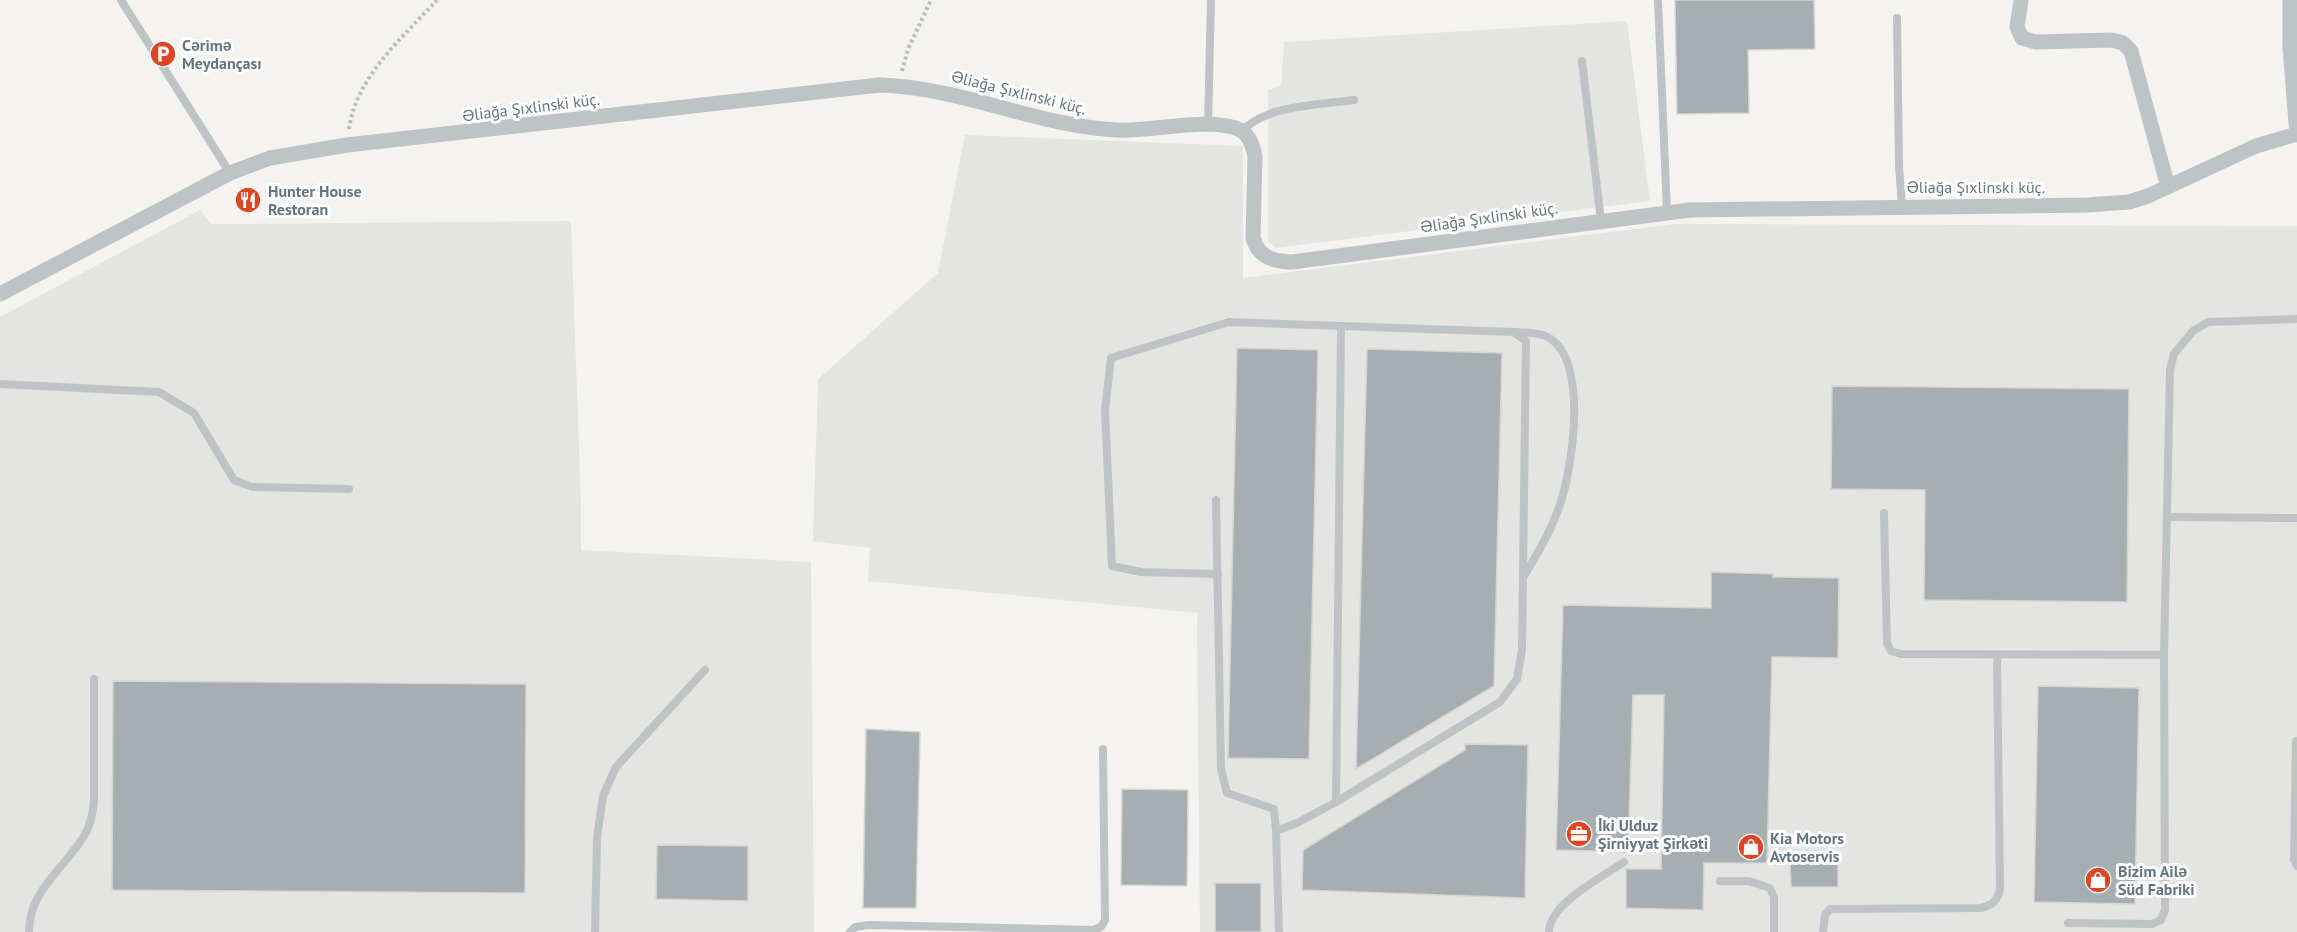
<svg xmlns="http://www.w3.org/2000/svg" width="2297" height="932" font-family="'PT Sans',sans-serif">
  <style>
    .built { fill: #e4e5e3 }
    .building { fill: #a6aeb2; stroke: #d5d5d2; stroke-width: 1.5 }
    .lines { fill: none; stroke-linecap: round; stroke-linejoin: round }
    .path { stroke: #babcbe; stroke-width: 4; stroke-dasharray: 3 3; stroke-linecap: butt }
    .service { stroke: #bec3c5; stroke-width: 8 }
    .minor { stroke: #bec3c5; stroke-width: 15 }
    .labels { text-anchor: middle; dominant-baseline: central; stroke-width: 6; stroke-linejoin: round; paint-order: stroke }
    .poi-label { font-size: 16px; font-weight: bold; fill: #637580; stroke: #fff; text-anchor: start }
    .street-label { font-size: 16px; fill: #637580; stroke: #fff }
  </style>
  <rect width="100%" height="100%" fill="#f4f3ef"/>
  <g class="built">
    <polygon points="1627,21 1650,201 1275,248 1268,241 1268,90 1281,86 1284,42"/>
    <polygon points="965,135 1243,146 1243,278 1674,224 2297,226 2297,932 1200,932 1197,613 868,581 870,548 813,541 818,379 938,273"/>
    <polygon points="200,210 211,224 571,221 581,506 581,550 811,562 814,932 0,932 0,317"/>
  </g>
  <g class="building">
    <polygon points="1675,0 1814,0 1815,49 1748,50 1749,113 1677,114"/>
    <polygon points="1237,348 1318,350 1309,759 1228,758"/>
    <polygon points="1367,349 1502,353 1494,686 1356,769"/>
    <polygon points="1832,386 2129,389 2127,602 1924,600 1925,490 1831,489"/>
    <polygon points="1711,572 1773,574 1773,577 1839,578 1838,658 1772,657 1767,863 1704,863 1703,910 1626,908 1626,869 1661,869 1664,695 1633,695 1628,852 1556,850 1563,605 1711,608"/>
    <polygon points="113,681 526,684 525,893 112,890"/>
    <polygon points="2038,686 2139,688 2135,904 2034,902"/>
    <polygon points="866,729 920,732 916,908 863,908"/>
    <polygon points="1465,744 1528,745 1525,898 1302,890 1303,850 1465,750"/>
    <polygon points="1122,789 1188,790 1187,886 1121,885"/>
    <polygon points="657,845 748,846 748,901 656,899"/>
    <polygon points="1838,862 1838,887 1791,887 1790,863"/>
    <rect x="1215" y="883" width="46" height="49"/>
  </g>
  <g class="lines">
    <g class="path">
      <polyline points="902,71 908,49 931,0"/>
      <path d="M349 129C356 77 403 37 437 0"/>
    </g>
    <g class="service">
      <polyline points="121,0 230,173"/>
      <polyline points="1658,0 1667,212"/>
      <polyline points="1897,18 1899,166 1902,206"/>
      <polyline points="1582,61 1601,221"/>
      <polyline points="1208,125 1211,0"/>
      <path d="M1242 131C1266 105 1319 105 1354 100"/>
      <path d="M1515 332C1526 333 1541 332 1551 339 1587 364 1573 461 1562 498 1554 526 1539 551 1524 576"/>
      <polyline points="0,384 159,392 194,413 234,480 252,487 349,489"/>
      <polyline points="1216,500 1221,769 1227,793 1274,809 1276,831"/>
      <polyline points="1884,513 1887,643 1891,651 1901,654 2164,655"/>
      <polyline points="2168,517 2297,518"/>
      <polyline points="1218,574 1141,572 1112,566 1105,410 1111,358 1229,322 1513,332 1526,341 1522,650 1517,679 1500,702 1336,802 1297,823 1276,831 1279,932"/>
      <polyline points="2296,741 2294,860 2297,866"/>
      <polyline points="1336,802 1341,326"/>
      <polyline points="1720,881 1749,881 1770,888 1774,897 1774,932"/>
      <polyline points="2068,923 2152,924 2161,920 2165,910 2164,655 2170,370 2174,354 2193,331 2208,322 2297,319"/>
      <path d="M29 932C29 890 64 869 84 836 91 825 93 813 94 800V679"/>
      <polyline points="595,932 597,838 603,796 616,767 705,670"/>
      <polyline points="850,932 855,927 869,925 1093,930 1101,927 1105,920 1103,749"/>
      <path d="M1549 932C1549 904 1602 877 1624 862"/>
      <path d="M1823 932 1825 915 1830 909 1981 908C1993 905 1997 901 2000 889L1997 656"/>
    </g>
    <g class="minor">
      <polyline points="2021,0 2017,27 2022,38 2036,42 2112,40 2123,43 2131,51 2168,187"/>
      <polyline points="2290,0 2290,47 2297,135"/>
      <path d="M0 294 230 173 270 158 347 145 879 85C961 87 1035 126 1117 130 1148 132 1214 116 1240 130 1250 135 1253 146 1255 157L1253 238C1259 258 1273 261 1292 262L1690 210 2087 205 2129 202 2148 196 2256 146 2297 134"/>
    </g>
  </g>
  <defs>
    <g id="parking-disc" transform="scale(1.35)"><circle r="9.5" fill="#e14422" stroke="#fff"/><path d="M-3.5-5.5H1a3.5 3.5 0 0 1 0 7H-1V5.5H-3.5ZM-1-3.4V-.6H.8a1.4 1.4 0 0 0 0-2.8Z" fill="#fff"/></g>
    <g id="restaurant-disc" transform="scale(1.35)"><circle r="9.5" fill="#e14422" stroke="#fff"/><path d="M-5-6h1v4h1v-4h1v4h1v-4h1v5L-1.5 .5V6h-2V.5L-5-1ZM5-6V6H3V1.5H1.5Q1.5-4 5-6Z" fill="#fff"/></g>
    <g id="office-disc" transform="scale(1.35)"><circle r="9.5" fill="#e14422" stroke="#fff"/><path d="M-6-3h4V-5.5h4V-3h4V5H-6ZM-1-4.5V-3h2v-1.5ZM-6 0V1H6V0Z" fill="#fff"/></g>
    <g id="shop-disc" transform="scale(1.35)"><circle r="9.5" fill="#e14422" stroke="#fff"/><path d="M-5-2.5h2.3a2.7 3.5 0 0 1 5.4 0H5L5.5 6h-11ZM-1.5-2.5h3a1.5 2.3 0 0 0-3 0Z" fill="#fff"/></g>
  </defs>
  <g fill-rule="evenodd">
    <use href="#parking-disc" x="163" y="54"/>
    <use href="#restaurant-disc" x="248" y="200"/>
    <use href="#office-disc" x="1579" y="834"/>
    <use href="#shop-disc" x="1751" y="847"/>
    <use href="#shop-disc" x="2098" y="880"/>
  </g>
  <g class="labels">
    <g class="poi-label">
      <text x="182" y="45">Cərimə<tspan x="182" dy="18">Meydançası</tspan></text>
      <text x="268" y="191">Hunter House<tspan x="268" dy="18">Restoran</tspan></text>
      <text x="1598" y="825">İki Ulduz<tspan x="1598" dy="18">Şirniyyat Şirkəti</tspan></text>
      <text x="1770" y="838">Kia Motors<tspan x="1770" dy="18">Avtoservis</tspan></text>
      <text x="2118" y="871">Bizim Ailə<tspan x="2118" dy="18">Süd Fabriki</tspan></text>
    </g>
    <g class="street-label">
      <text transform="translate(1019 92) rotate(14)">Əliağa Şıxlinski küç.</text>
      <text transform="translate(531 107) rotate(-7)">Əliağa Şıxlinski küç.</text>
      <text x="1976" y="187">Əliağa Şıxlinski küç.</text>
      <text transform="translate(1489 217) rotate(-8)">Əliağa Şıxlinski küç.</text>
    </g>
  </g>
</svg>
